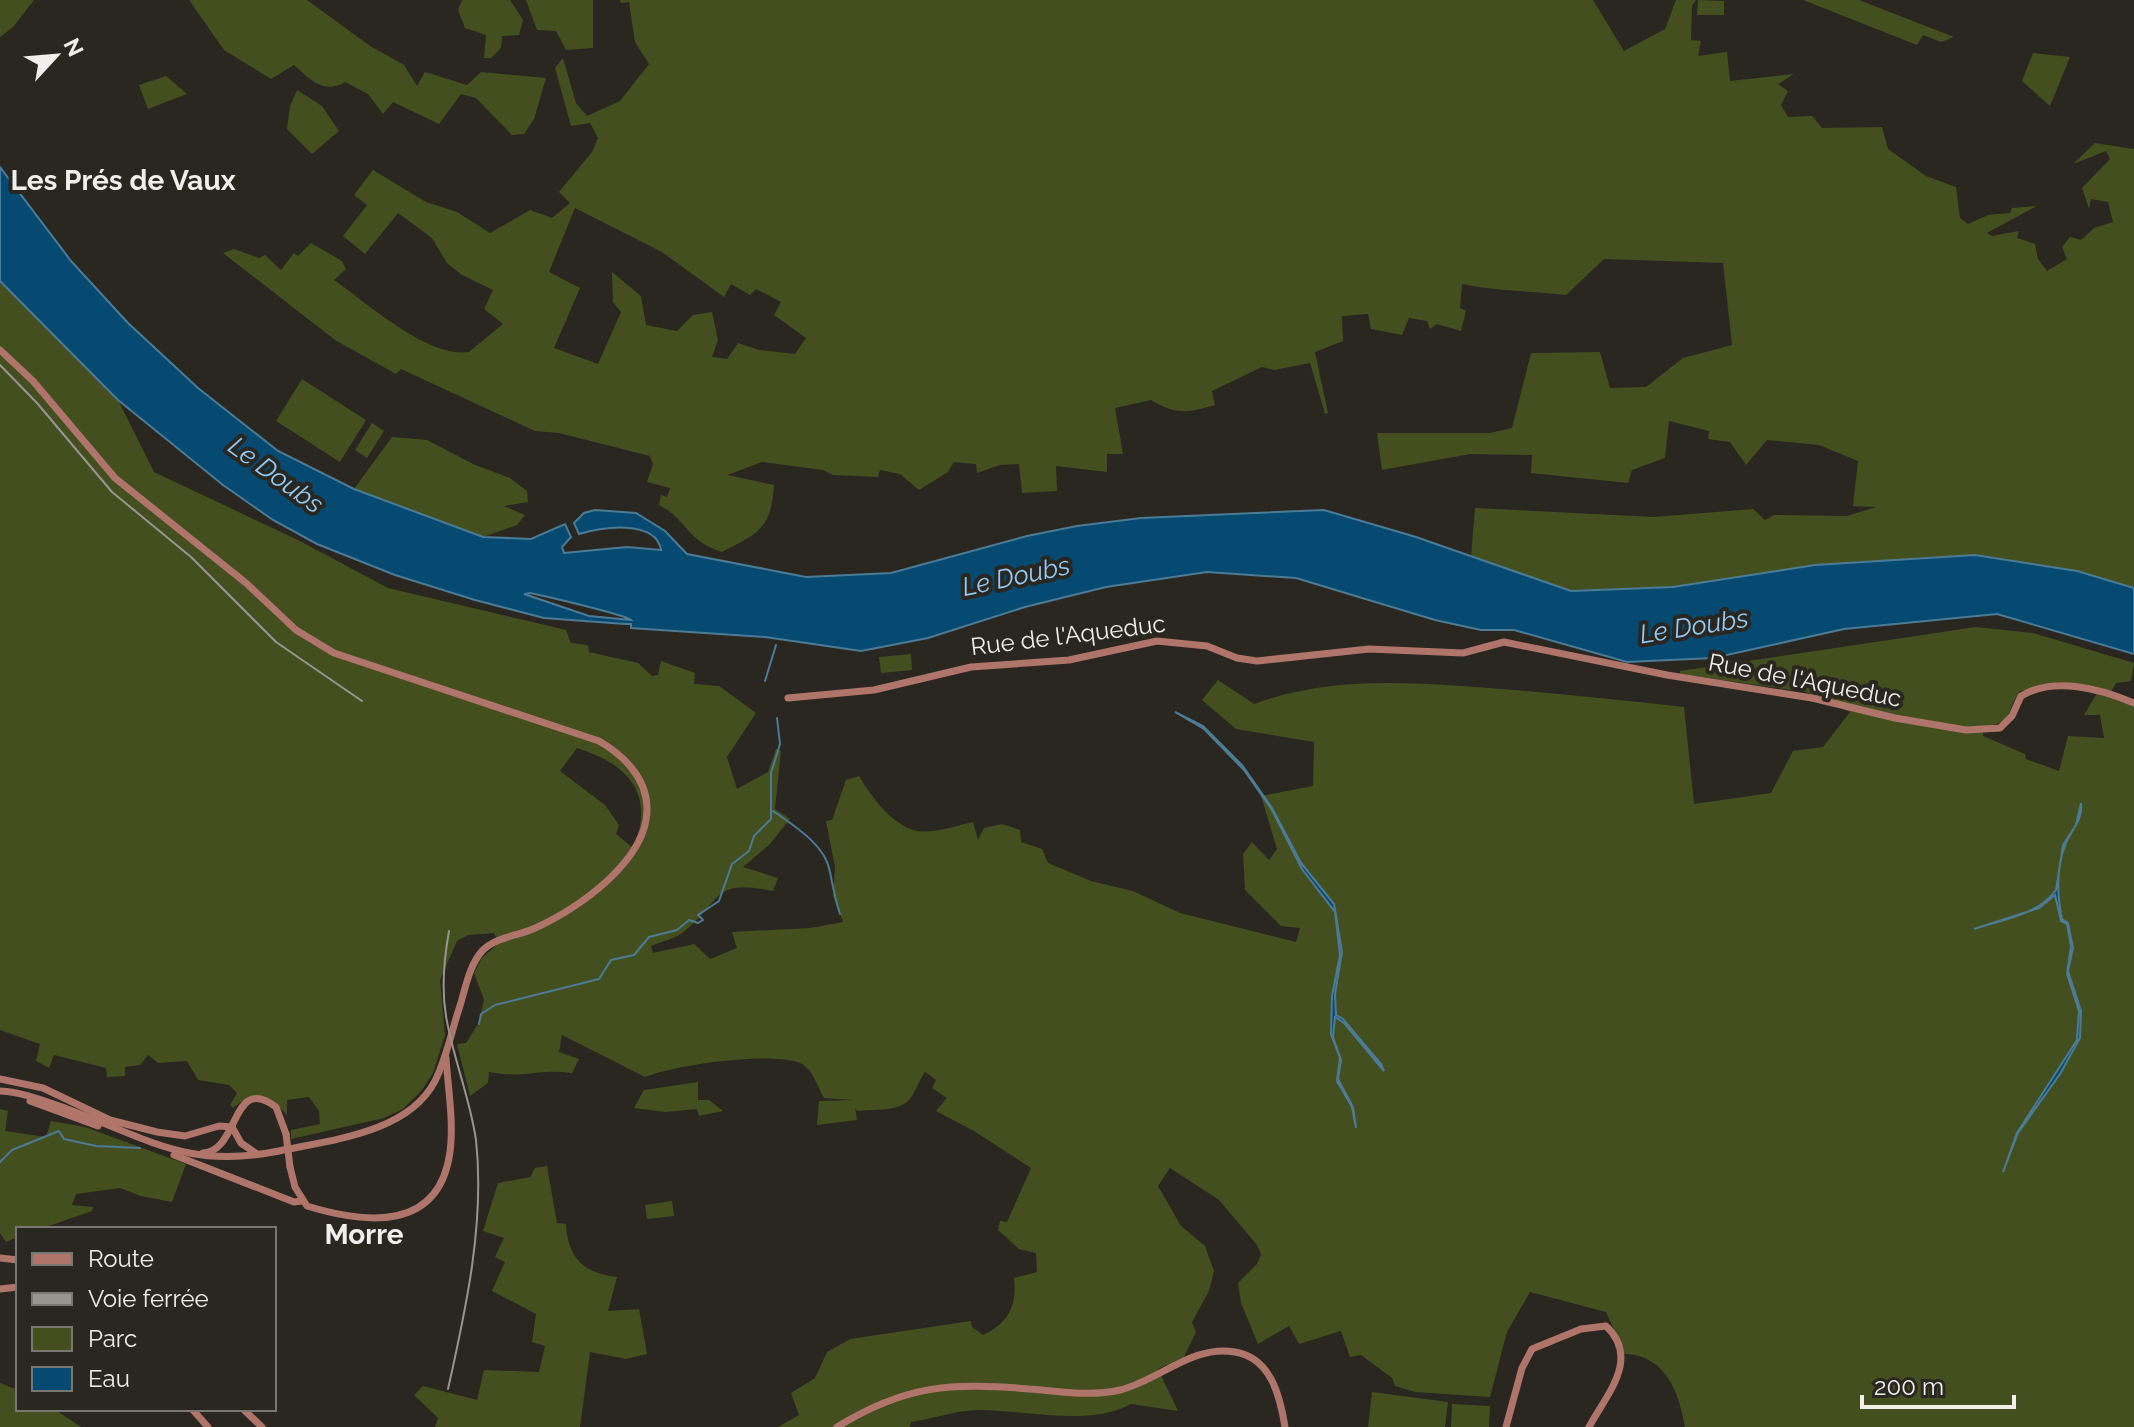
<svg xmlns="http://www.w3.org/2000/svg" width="2134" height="1427" font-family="Raleway,sans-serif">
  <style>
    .green { fill: #444f1f; fill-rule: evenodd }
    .water { fill: #064971; stroke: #4c7b96; stroke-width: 2; fill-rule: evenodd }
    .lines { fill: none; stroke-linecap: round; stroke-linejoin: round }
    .stream { stroke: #4c7b96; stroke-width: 2 }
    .secondary { stroke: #b0756a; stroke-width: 7 }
    .rail { stroke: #979590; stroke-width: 2 }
    .secondary-bridge { stroke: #b0756a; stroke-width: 7 }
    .labels { text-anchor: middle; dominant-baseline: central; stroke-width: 8; stroke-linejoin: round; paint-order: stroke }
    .street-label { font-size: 24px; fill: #f1efeb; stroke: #292720 }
    .water-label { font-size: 26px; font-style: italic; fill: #92cbf7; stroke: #292720 }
    .quarter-label { font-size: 28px; font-weight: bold; fill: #f1efeb; stroke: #292720 }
  </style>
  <rect width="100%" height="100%" fill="#292720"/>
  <g class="green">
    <polygon points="0,0 34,0 13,27 0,37"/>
    <path d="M189 0H307L370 46 404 65 417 86 425 72 467 85 481 72 546 78 534 119 524 134 512 135 476 98 461 94 439 124 393 102 383 114 368 94 345 82C323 95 310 79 294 65L271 79 224 50Z"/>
    <polygon points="462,0 510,0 523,20 519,35 502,36 501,48 491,58 484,58 486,35 465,28 458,10"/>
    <polygon points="526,0 593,0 593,48 566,50 556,31 537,30"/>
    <path d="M620 0H1593L1624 51 1665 29 1676 0H1696L1692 6 1691 40 1701 41 1698 56 1727 52 1730 81 1794 74 1778 84 1788 91 1781 105 1788 117 1812 116 1822 128 1882 127 1888 149 1926 176 1956 187 1960 218 1968 224 1988 215 2010 213 2012 208 2037 206 1987 233 1992 236 2019 231 2017 238 2035 244 2038 259 2047 271 2067 259 2062 247 2070 237 2081 240 2094 228 2113 222 2108 202 2091 199 2089 209 2082 188 2110 159 2106 151 2073 164 2095 143 2134 149V588L2077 571 1975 555 1815 565 1673 587 1571 591 1471 557 1475 508 1654 517 1753 509 1765 520 1774 515 1847 516 1876 507 1853 506 1858 461 1819 445 1767 440 1746 465 1730 442 1708 439 1709 431 1669 421 1665 458 1632 470 1628 483 1531 473 1532 455 1470 454 1382 470 1377 433H1490L1512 428 1531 353 1600 352 1610 388 1646 387 1683 358 1732 345 1723 263 1604 259 1566 295C1531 291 1495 291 1462 284L1460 308 1466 311 1461 331 1437 324 1430 329 1427 321 1409 318 1402 335 1371 329 1368 314 1342 316 1343 341 1315 352 1328 413 1325 414 1310 363 1274 370 1262 367 1212 391 1215 405C1188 413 1175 415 1151 400L1115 408 1123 454H1107V472L1056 466 1057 491 1022 493 1019 464 1000 465 977 473 976 464 954 462 948 472 919 490 900 474 880 470 878 477 833 475 823 470 762 462 727 475 774 485C771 530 758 533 722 552 685 540 688 520 659 505L661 495 667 497 670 488 647 482 653 464 650 456 559 433 535 431 401 369 396 374 335 340 223 253 234 249 259 258 265 255 281 270 294 253 298 256 311 243 342 261 346 269 334 280C369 304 427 358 469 352L503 324 484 309 493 290 462 275 447 263 432 238 398 213 365 254 343 236 367 205 354 195 373 170 426 202 457 212 490 233 530 210 552 218 570 203 559 192 592 152 598 138 590 123 571 126 555 68 563 58 576 103 587 116 620 101 649 64 635 42 629 2 621 3ZM575 208 662 252 724 297 731 284 750 295 756 289 781 302 774 315 806 338 795 354 759 350 738 343 727 359 712 357 718 340 712 312 693 315 677 331 646 325 641 296 612 272 613 302 621 312 598 364 554 348 580 288 549 272Z"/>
    <polygon points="1698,0 1724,1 1724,15 1697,15"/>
    <polygon points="1803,0 1859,0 1954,37 1941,42 1923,35 1917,45"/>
    <polygon points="2033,53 2070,57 2050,106 2022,81"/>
    <polygon points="166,76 187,94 148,109 139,85"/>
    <polygon points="297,90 322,106 339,131 312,154 287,129 290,106"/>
    <path d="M0 281 118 400 154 472 298 540 388 588 566 630 571 643 588 645 589 652 638 663 652 676 658 675 661 661 695 673 694 684 719 686 756 713 727 757 737 789 768 772 776 749 781 751 775 809 790 819 769 845 743 867 778 878 773 891C713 879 724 897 685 931 677 938 661 942 651 946L653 953 694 944 710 959 737 948 732 932 810 928 843 922 833 896 835 867 826 821 832 820 846 780 859 776C871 796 892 826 917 831 933 834 958 825 973 822L978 840 984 828 1002 824 1020 830 1021 842 1042 849 1048 863 1091 881 1133 891 1180 913 1296 942 1300 928 1281 926 1245 890 1243 854 1252 842 1269 860 1277 849 1261 796 1313 786 1314 742 1236 729 1202 700 1218 680 1254 704C1329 676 1410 682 1489 688 1554 693 1619 700 1684 707L1694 804 1771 793 1793 751 1823 747 1850 712 1806 692 1680 674V671L1976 627 2033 633 2134 663 2131 681 2116 683 2110 694 2134 703V1427H1685C1679 1392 1665 1355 1625 1354L1606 1312 1530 1292 1507 1332 1490 1397 1415 1392 1395 1386 1392 1378 1361 1355 1350 1357 1341 1331 1299 1344 1289 1326 1258 1344 1241 1303 1238 1283 1257 1264 1261 1254 1257 1245 1219 1200 1170 1168 1158 1186 1181 1226 1205 1246 1214 1271 1209 1291 1192 1322 1196 1332 1184 1357 1158 1369 1178 1411 1131 1404C1089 1427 1027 1410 978 1410 956 1410 933 1419 911 1422L910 1427H778L799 1415 791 1393 815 1378 827 1352 850 1339 971 1321 972 1327 983 1335C1009 1322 1017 1306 1014 1278L1037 1272 1036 1253 1019 1249 998 1230 1000 1221 1007 1222 1031 1168 974 1131 936 1111 947 1098 932 1088 936 1080 925 1072C919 1080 915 1094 908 1101 896 1112 873 1109 857 1111L855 1108 857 1120 817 1125 819 1101 854 1100 824 1098C817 1086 813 1069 800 1063 770 1051 674 1065 645 1077L562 1035 559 1052 579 1059 572 1073C541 1068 522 1079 489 1072L488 1083 470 1096 457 1044 466 1043 478 1024 484 1000 474 973 482 958 499 943 494 933 468 935 457 941 440 980 445 1035 433 1073 422 1090 403 1109 384 1118 291 1139V1130L320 1124 319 1111 309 1097 287 1100V1115C270 1095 254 1090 233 1108L230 1105 237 1093 229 1085 198 1080 187 1061 158 1063 148 1055 140 1065 125 1067V1076L107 1077 106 1068 54 1055 49 1068 36 1061 40 1044 0 1030ZM2060 682 2099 690 2084 715H2100L2104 738 2068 736 2059 771 2026 759 2025 754 1983 736V726C2014 724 2005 712 2020 691ZM577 748C628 764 656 794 633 848L616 834 619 825 605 805 560 771Z"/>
    <polygon points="302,379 366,420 340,462 276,421"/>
    <polygon points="372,423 384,431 367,458 355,450"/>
    <polygon points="392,437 427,440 473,464 510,478 527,491 528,502 504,506 525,515 517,525 483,537 354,489"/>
    <polygon points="911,654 912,670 881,673 879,657"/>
    <polygon points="698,1082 698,1100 709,1100 723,1111 699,1116 697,1109 665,1112 634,1108 644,1090"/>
    <polygon points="0,1109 8,1111 5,1131 46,1137 51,1121 85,1127 186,1164 172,1202 141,1196 120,1188 76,1194 72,1205 93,1207 92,1211 40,1229 18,1229 18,1237 6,1242 0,1233"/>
    <path d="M547 1166 557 1223 566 1224C568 1258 583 1273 617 1277L608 1311 639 1309 647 1354 626 1359 590 1352 580 1427H435L438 1418 414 1395 423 1386 477 1400 484 1370 539 1372 545 1346 532 1342 536 1314 492 1291 505 1262 495 1257 504 1238 483 1231 498 1183 530 1177 535 1168Z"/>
    <polygon points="672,1201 674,1216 647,1219 645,1205"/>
    <polygon points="0,1383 18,1390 18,1409 54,1409 81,1427 0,1427"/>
    <polygon points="1372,1392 1448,1402 1445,1427 1368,1427"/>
    <polygon points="1452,1404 1490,1406 1489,1427 1451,1427"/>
  </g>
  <g class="water">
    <path d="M0 167 71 261 128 323 198 388 278 451 354 489 483 537 531 539 565 524 571 537 562 547 564 553 627 547 661 550C656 519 600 527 579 534L574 523 584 513 595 510 636 513 665 531 687 554 806 577 891 573 1027 536 1077 526 1141 518 1324 510 1416 537 1571 591 1673 587 1815 565 1975 555 2077 571 2134 588V654L1997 614 1844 629 1713 658 1627 662 1514 630H1481L1435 620 1296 578 1207 572 1106 587 1025 607 928 638 861 651 765 637 631 628V624H625L544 618 475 600 395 575 317 544 273 520 223 485 118 400 0 281ZM530 593C545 596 626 615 631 620L589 616 524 594Z"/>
    <polygon points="1175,712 1203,726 1242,765 1272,808 1301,863 1334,904 1342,952 1335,994 1336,1015 1343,1019 1381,1064 1384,1071 1344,1023 1335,1017 1333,1037 1341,1060 1338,1079 1353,1107 1356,1128 1352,1107 1337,1081 1340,1058 1331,1034 1332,996 1340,955 1335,912 1302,869 1272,810 1244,770 1204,729"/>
    <path d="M2081 803C2083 821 2072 828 2066 843 2056 867 2057 895 2062 919L2068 923 2073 948 2068 971 2081 1011 2080 1038 2060 1074 2018 1133 2003 1172 2017 1133 2077 1040 2079 1011 2067 974 2071 946 2067 924 2061 921 2055 895 2039 908 1974 929C2002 920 2038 915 2056 890L2063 845 2076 825Z"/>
  </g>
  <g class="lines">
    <g class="stream">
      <polyline points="765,681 776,645"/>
      <path d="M773 811C793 825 826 845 830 872 833 887 835 899 840 914"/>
      <polyline points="479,1024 481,1014 495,1005 599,979 611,960 634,955 649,937 677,930 689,920 698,923 703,920 698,915 719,901 732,864 749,851 754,836 771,819 771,773 780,744 777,718"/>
      <polyline points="0,1162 12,1150 59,1131 64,1139 96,1146 140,1148"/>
    </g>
    <g class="secondary">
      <path d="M0 350 33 381 115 478 246 583 296 630 334 653 599 741C623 755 646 777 647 807 649 860 577 910 533 929 516 936 497 937 483 950 468 966 465 992 458 1012 451 1034 446 1059 435 1081 408 1133 331 1140 279 1151 188 1169 151 1140 70 1110 47 1102 24 1092 0 1091"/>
      <path d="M788 698 874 690 971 667 1069 660 1157 641 1207 646 1237 658 1257 661 1369 649 1463 653 1504 642 1667 675 1812 698 1895 718 1966 730 2000 728 2012 716 2021 696C2054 676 2101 689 2134 703"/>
      <polyline points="0,1079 43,1088 110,1120 157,1132 185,1136 219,1126 232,1127"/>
      <polyline points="30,1101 98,1126"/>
      <polyline points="232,1127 241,1143 257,1154"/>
      <path d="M203 1153C240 1151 231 1073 276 1107L286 1134"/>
      <polyline points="174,1155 294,1202 302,1201"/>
      <path d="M290 1167 295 1187 307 1206C366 1224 439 1232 450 1152 454 1122 448 1088 446 1058"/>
      <polyline points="0,1258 18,1260"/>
      <polyline points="0,1289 18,1287"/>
      <polyline points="192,1409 208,1427"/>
      <polyline points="243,1409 262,1427"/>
      <path d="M837 1427C905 1385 952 1382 1029 1389 1060 1391 1089 1397 1120 1390 1158 1381 1193 1344 1235 1352 1271 1358 1280 1396 1285 1427"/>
      <path d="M1506 1427 1522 1368 1532 1349 1581 1329 1606 1326C1641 1359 1606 1395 1589 1427"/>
    </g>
    <g class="rail">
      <polyline points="0,365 37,403 112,492 191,557 276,642 362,701"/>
      <path d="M448 1389C466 1309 485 1222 476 1140 470 1098 453 1058 446 1016 441 987 444 959 449 931"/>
    </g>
    <polyline class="secondary-bridge" points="286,1134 290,1167"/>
  </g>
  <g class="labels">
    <g class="street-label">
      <text transform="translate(1068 635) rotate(-7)">Rue de l'Aqueduc</text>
      <text transform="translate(1805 680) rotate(11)">Rue de l'Aqueduc</text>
    </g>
    <g class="water-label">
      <text transform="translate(276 475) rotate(36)">Le Doubs</text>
      <text transform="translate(1016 576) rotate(-12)">Le Doubs</text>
      <text transform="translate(1694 626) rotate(-9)">Le Doubs</text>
    </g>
    <g class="quarter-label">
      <text x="123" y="180">Les Prés de Vaux</text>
      <text x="364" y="1234">Morre</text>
    </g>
  </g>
  <rect x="16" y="1227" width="260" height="184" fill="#292720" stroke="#797771" stroke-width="2"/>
  <rect x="32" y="1253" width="40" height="12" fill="#b0756a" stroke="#797771" stroke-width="2"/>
  <text x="88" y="1267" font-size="24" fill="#f1efeb">Route</text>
  <rect x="32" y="1293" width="40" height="12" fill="#979590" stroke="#797771" stroke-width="2"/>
  <text x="88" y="1307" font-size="24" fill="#f1efeb">Voie ferrée</text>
  <rect x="32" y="1327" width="40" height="24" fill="#444f1f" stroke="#797771" stroke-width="2"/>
  <text x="88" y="1347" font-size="24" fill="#f1efeb">Parc</text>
  <rect x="32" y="1367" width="40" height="24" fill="#064971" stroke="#797771" stroke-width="2"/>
  <text x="88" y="1387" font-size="24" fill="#f1efeb">Eau</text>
  <g transform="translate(56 56) rotate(64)" stroke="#292720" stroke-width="6" paint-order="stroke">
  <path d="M0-6L14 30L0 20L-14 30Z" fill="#f1efeb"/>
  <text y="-12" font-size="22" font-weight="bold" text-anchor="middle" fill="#f1efeb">N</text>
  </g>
  <path d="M1862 1395v12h152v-12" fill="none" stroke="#f1efeb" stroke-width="4"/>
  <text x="1874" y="1395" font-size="24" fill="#f1efeb" stroke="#292720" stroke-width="6" paint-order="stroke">200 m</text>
</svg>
